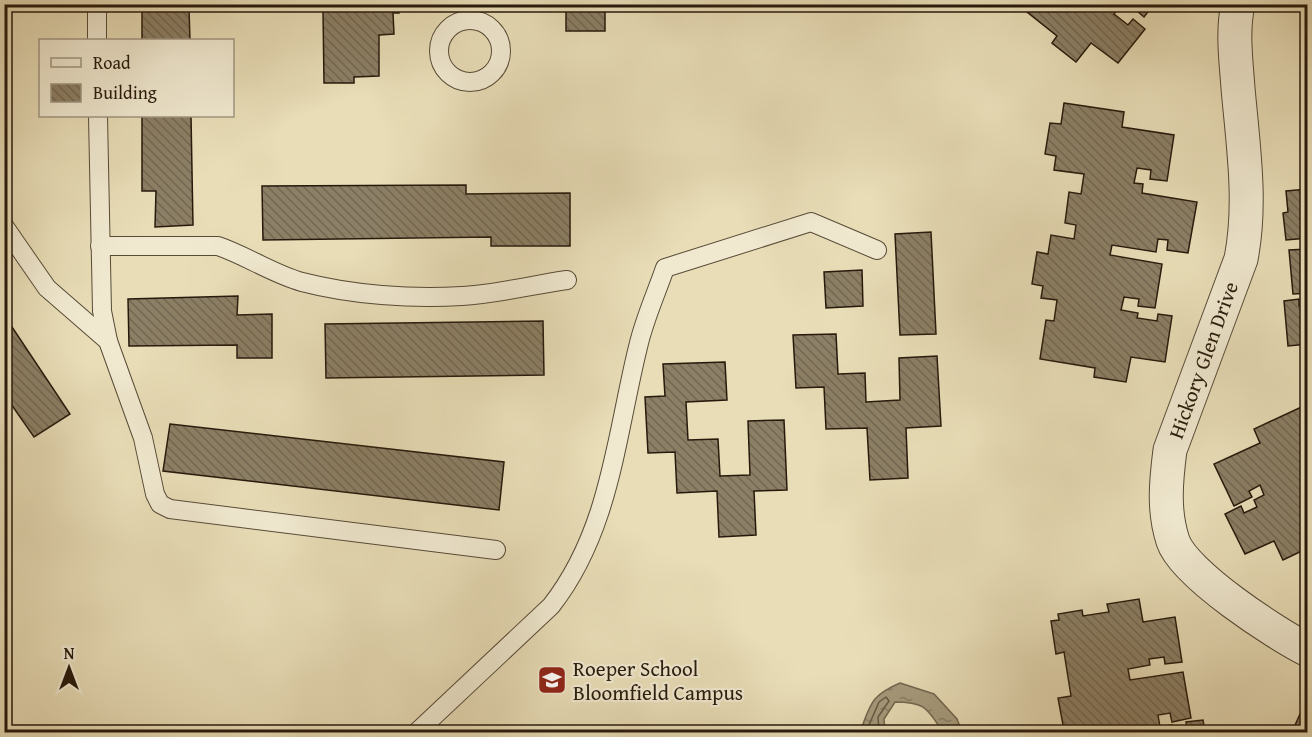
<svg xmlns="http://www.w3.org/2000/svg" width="1312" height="737" font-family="'Gentium Book Plus',serif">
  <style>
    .water { fill: url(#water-ripples); stroke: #736750; stroke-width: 1.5 }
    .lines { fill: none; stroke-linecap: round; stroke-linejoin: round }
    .shore { stroke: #665a44; stroke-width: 1.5 }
    .building { fill: url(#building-back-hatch); stroke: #271a0c; stroke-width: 1.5 }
    .service-casing { stroke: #574b37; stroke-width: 20 }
    .minor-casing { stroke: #574b37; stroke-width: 35 }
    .service { stroke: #f0e9d0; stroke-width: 18 }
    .minor { stroke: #f0e9d0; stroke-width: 33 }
    .labels { text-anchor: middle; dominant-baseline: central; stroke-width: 4.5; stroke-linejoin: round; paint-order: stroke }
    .street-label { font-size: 21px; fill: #271a0c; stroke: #f0e9d0 }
    .poi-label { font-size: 21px; fill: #271a0c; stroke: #f0e9d0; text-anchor: start }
  </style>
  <defs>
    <pattern id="water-ripples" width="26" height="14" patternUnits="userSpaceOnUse" patternTransform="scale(1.5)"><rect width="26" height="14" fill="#a69b7d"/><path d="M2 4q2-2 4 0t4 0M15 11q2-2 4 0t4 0" fill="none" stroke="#877e65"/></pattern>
    <pattern id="building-back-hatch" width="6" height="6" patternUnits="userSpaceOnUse" patternTransform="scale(1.5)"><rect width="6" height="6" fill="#8b7f65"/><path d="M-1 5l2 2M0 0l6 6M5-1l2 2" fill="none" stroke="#726752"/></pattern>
  </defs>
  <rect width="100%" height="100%" fill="#e8ddb7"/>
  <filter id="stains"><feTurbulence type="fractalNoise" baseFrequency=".00333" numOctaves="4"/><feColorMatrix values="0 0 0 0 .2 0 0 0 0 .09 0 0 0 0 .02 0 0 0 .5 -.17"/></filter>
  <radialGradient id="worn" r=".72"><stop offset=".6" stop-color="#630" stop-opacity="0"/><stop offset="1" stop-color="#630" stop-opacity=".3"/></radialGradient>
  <path class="water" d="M900 683 934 694 957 719 962 732H943C927 709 926 702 895 702L884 719 885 732H860C871 704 870 696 900 683Z"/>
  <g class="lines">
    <polyline class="shore" points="866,732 879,702 886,697 889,701 878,717 879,732"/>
  </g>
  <g class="building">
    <polygon points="142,4 206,4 206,9 189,9 190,40 142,40"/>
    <polygon points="336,4 399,4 399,13 393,13 394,34 379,35 379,76 354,77 354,83 324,83 323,10 336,10"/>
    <rect x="566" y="4" width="39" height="27"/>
    <polygon points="1017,4 1119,4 1120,6 1114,14 1128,25 1133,19 1145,29 1118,63 1091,43 1076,62 1052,43 1057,36"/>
    <polygon points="1129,4 1154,4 1144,17"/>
    <polygon points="1064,103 1124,112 1122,127 1174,135 1167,181 1150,179 1151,170 1137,168 1134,183 1143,184 1142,193 1197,202 1188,253 1167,250 1168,240 1158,239 1156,252 1112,245 1110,255 1162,264 1155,308 1138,306 1139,299 1124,297 1121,310 1138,313 1137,318 1157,321 1158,314 1172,316 1165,362 1131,357 1126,382 1094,377 1095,368 1040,359 1046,320 1054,321 1057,300 1041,298 1043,286 1032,284 1037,252 1048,254 1051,235 1074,239 1076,225 1065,223 1069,192 1081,194 1084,174 1054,170 1056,156 1045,154 1050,123 1061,124"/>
    <polygon points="142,116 191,116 193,225 155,227 156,191 142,191"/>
    <polygon points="466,185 466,194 570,193 570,246 491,246 491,237 263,240 262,186"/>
    <polygon points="1308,189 1308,238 1286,240 1283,213 1288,212 1286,191"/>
    <polygon points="931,232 936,334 900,335 895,234"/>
    <polygon points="1308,249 1308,293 1293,294 1289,250"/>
    <polygon points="862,270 863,306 826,308 824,272"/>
    <polygon points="238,296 237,315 272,314 272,358 237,358 237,345 129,346 128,299"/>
    <polygon points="1299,299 1299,306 1308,305 1308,344 1288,346 1284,301"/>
    <polygon points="4,315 70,414 34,437 4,394"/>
    <polygon points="543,321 544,375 326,378 325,324"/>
    <polygon points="836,334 838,374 865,373 866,402 900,400 899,358 937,356 941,426 906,428 908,478 870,480 867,428 826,429 824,387 796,388 793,335"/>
    <polygon points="725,362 727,400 686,402 688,440 718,439 720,476 750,475 748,421 784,420 787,490 754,491 756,535 719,537 717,491 677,493 675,452 648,453 645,397 665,396 663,364"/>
    <polygon points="1308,404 1308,548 1283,560 1274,541 1245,554 1225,514 1241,506 1244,513 1257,507 1254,500 1264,495 1260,485 1249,491 1252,497 1234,506 1214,464 1260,443 1254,429"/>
    <polygon points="170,424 504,462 499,510 163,471"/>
    <polygon points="1139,599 1143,622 1175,617 1182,662 1165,664 1164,657 1149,659 1150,665 1128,669 1130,680 1183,672 1191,718 1172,722 1170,713 1158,715 1160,727 1172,725 1172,730 1187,728 1186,722 1203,720 1205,732 1077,732 1076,727 1064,730 1058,698 1071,696 1064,652 1056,654 1051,621 1059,620 1058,614 1082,610 1083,616 1109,612 1107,604"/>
    <polygon points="1300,714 1308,718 1308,732 1292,732"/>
  </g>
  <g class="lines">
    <g class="service-casing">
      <g id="service">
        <polyline points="97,4 97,40"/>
        <circle cx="470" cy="51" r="31"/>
        <polyline points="98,116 102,311 108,341 143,438 155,494 160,504 170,509 496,550"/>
        <polyline points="4,226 47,288 108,341"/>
        <path d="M100 246H218C247 256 273 274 302 282 352 295 411 299 462 296 497 294 532 285 567 280"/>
        <path d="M417 732 551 606C610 531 616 436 638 347 644 320 656 294 665 268L811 222 877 250"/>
      </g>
    </g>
    <g class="minor-casing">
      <path id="minor" d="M1238 4C1232 32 1236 60 1238 88 1243 145 1252 203 1241 259L1170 450C1166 481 1163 511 1173 541 1184 574 1276 634 1308 650"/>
    </g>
    <use href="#service" class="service"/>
    <use href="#minor" class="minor"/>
  </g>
  <defs>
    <g id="school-square" transform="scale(1.5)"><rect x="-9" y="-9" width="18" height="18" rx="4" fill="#8f2418" stroke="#f0e9d0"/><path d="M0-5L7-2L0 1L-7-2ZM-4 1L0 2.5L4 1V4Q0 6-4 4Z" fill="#fff"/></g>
  </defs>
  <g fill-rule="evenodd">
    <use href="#school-square" x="552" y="680"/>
  </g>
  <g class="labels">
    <g class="street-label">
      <text transform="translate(1203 360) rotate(-70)">Hickory Glen Drive</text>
    </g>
    <g class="poi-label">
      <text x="573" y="668">Roeper School<tspan x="573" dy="24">Bloomfield Campus</tspan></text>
    </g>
  </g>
  <rect width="1312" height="737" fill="none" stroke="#e8ddb7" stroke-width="24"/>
  <rect x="6" y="6" width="1300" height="725" fill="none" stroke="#271a0c" stroke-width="3"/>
  <rect x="12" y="12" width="1288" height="713" fill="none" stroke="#271a0c" stroke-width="1.5"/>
  <rect x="39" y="39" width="195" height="78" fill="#f0e9d0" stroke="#a09682" stroke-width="1.5"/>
  <rect x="51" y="58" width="30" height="9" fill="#f0e9d0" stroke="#a09682" stroke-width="1.5"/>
  <text x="93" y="69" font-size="18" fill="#271a0c">Road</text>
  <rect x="51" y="84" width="30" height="18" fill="url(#building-back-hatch)" stroke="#a09682" stroke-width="1.5"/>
  <text x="93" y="99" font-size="18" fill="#271a0c">Building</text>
  <g transform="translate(69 668)" stroke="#f0e9d0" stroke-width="4.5" paint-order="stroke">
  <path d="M0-4.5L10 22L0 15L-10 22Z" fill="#271a0c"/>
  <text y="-9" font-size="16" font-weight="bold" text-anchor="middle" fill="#271a0c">N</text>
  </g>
  <rect width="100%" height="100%" filter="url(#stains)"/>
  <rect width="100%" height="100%" fill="url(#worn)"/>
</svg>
